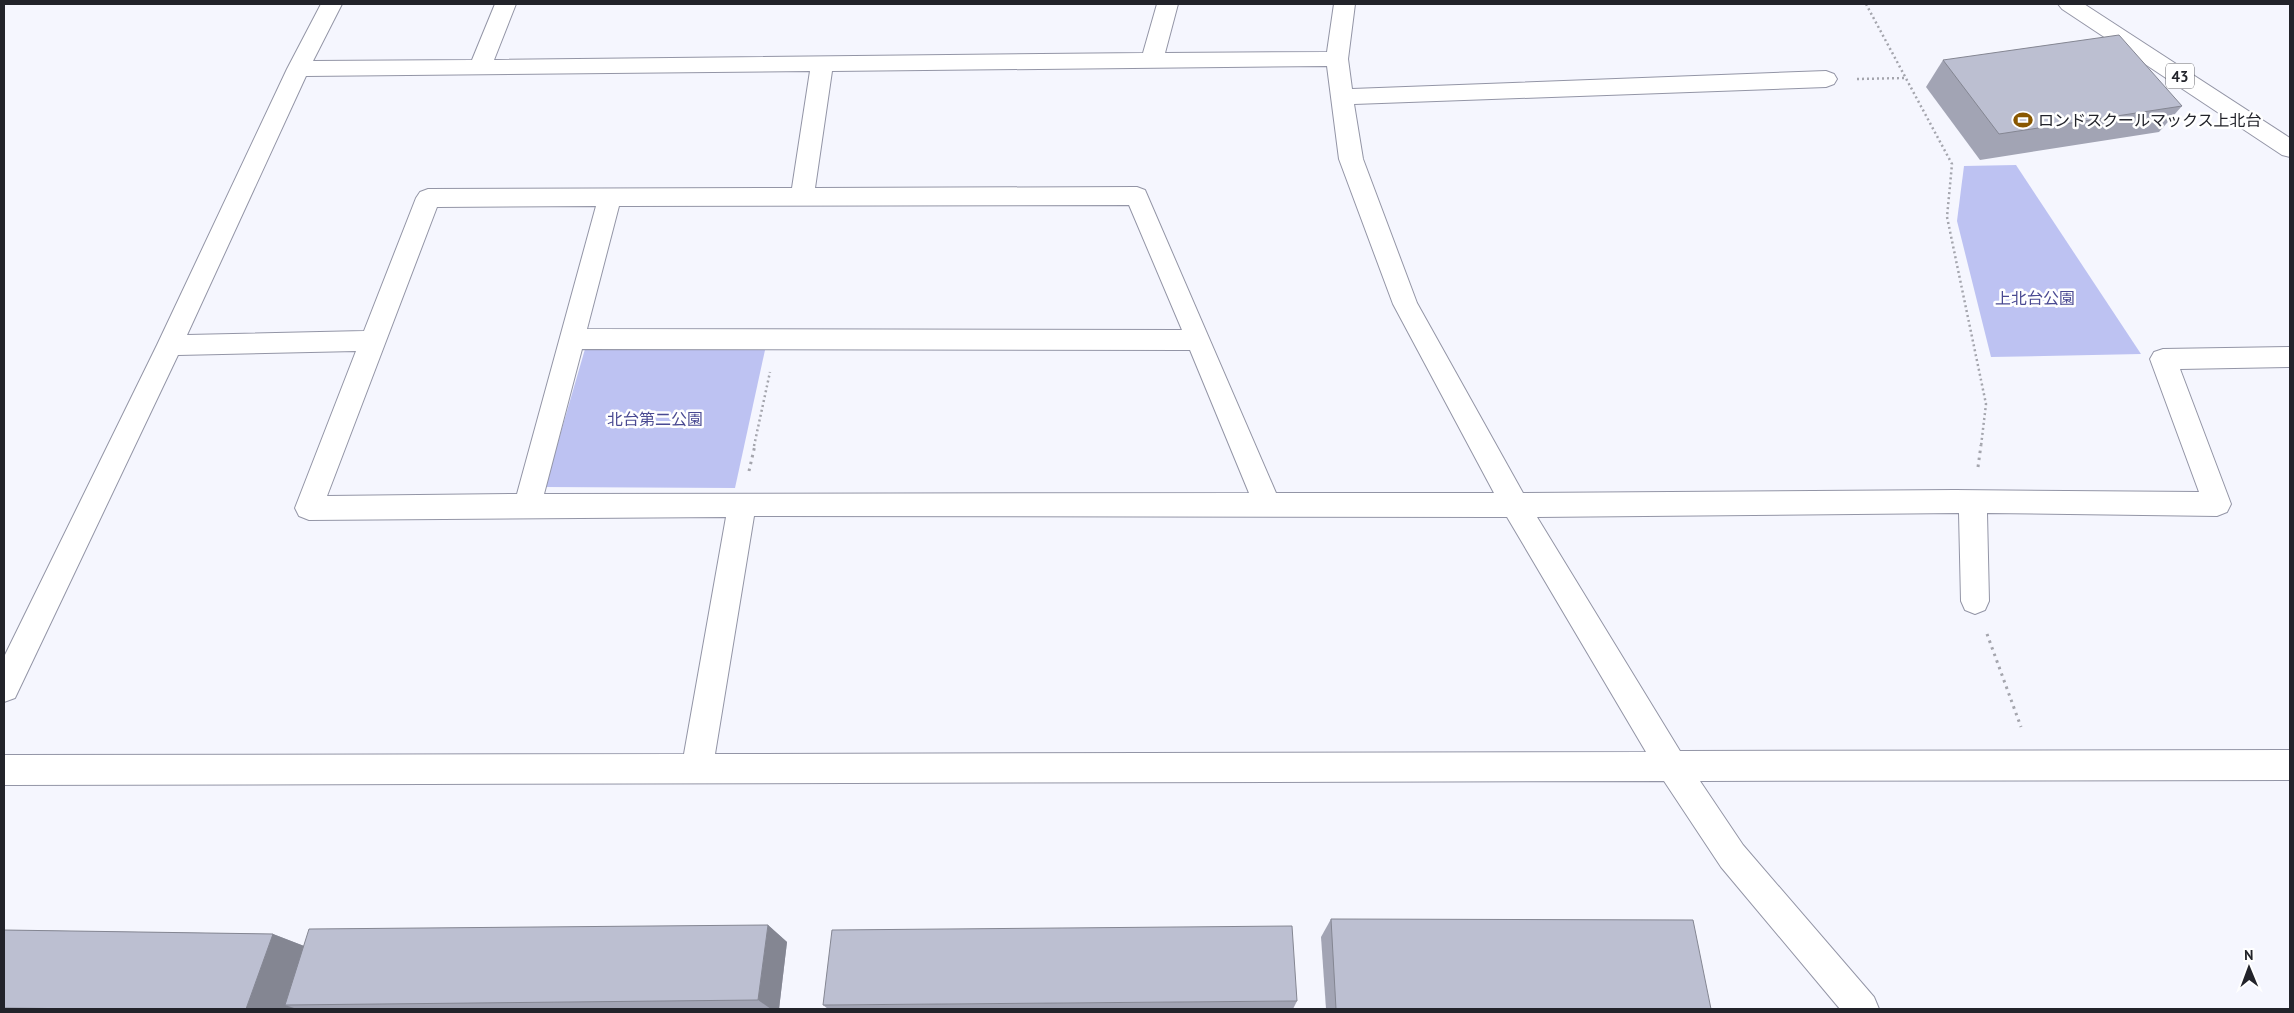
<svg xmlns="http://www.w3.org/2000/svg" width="2294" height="1013" font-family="'PT Sans','Noto Sans JP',sans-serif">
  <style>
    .green { fill: #bdc2f2 }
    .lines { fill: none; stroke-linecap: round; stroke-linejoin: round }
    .minor-casing { stroke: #9395a6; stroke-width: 2 }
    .major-casing { stroke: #9395a6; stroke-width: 2 }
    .path-far1 { stroke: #a4a5ad; stroke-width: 2.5; stroke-dasharray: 2 3; stroke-linecap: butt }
    .path { stroke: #a4a5ad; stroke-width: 3; stroke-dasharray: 2.5 4.5; stroke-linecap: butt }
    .minor { fill: #fff; fill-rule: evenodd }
    .major { fill: #fff; fill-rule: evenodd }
    .wall { fill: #a2a4b4 }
    .shaded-wall { fill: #848692 }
    .building { fill: #bcbfd1; stroke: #848692 }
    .labels { text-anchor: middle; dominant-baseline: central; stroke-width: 5; stroke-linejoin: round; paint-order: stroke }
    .shield { fill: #fff; stroke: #64656a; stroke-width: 1 }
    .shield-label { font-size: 15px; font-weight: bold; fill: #22232a }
    .poi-label { font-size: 16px; fill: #22232a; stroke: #fff; text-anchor: start }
    .park-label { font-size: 16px; fill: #4a4a92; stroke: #fff }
  </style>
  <rect width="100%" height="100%" fill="#f5f6fe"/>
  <g class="green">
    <polygon points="2016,165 2141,354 1991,357 1957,221 1964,166"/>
    <polygon points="585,349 765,350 735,488 545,487"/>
  </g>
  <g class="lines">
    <g class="minor-casing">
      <path id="minor" d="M321 4H342L313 61 472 60 495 4H516L494 60 1143 53 1157 4H1178L1165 53 1327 52 1334 4H1355L1348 59 1352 89 1826 71 1834 74 1837 79 1834 84 1826 87 1354 104 1363 159 1417 303 1523 493 1955 490 2199 492 2150 359 2154 352 2163 349 2290 347V367L2180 369 2231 504 2227 512 2217 516 1987 513 1989 601 1985 610 1975 614 1965 610 1961 601 1959 513 1537 517 1680 751 2290 750V780L1700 781 1743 845 1874 997 1879 1009H1840L1721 867 1664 781 4 785V755L684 754 726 517 309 520 299 516 295 508 356 351 178 355 15 698 4 702V657L157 345 287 69ZM1327 66 1339 159 1393 304 1494 493H1276L1145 190 1137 187 815 188 832 71ZM810 71 792 188 428 189 420 192 416 198 364 331 187 335 306 76ZM1129 205 1182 330 587 329 619 206ZM596 206 517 494 327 496 437 207ZM582 349 1190 350 1249 493 544 494ZM754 516 1507 517 1646 752 715 754Z"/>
    </g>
    <g class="major-casing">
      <polygon id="major" points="2058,4 2084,4 2290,138 2290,157 2282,155 2062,9"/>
    </g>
    <g class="path-far1">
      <polyline points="1866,4 1952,164 1947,217 1986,404 1981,446"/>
      <polyline points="1857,79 1905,78"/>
      <polyline points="754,446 770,372"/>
    </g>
    <g class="path">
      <polyline points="1978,467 1981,445"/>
      <polyline points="749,471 755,445"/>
      <polyline points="1987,634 2021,727"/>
    </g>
    <use href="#minor" class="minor"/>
    <use href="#major" class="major"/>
  </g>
  <g class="wall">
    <polygon points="1943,60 2182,106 2159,132 1980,160 1926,87"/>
    <polygon points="1331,919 1711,1009 1326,1009 1321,937"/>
    <polygon points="768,925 787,942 779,1009 4,1009 4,930 273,934 304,946"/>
    <polygon points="1297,1001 1293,1009 828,1009 823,1005"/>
  </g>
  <g class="shaded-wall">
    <polygon points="768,925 787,942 779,1009 771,1009 758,1000"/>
    <polygon points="273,934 317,951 285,1005 297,1009 246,1009"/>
  </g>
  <g class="building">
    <polygon points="2119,35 2182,106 1999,134 1943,60"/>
    <polygon points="1331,919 1693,920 1711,1009 1336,1009"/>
    <polygon points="768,925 758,1000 285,1005 309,929"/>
    <polygon points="1292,926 1297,1001 823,1005 832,930"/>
    <polygon points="4,930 273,934 246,1009 91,1009 4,1008"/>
  </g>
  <defs>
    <g id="stadium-bare" transform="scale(1.5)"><path d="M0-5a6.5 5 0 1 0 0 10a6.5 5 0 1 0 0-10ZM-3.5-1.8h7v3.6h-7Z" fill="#895700" stroke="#fff" stroke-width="2.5" paint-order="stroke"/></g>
  </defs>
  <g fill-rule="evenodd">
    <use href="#stadium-bare" x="2023" y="120"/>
  </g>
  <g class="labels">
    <rect class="shield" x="2166" y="63.5" width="28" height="25" rx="4"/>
    <g class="shield-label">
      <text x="2180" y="76">43</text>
    </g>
    <g class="poi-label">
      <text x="2038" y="120">ロンドスクールマックス上北台</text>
    </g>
    <g class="park-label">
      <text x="2035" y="298">上北台公園</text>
      <text x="655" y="419">北台第二公園</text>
    </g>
  </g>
  <rect width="2294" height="1013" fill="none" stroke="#22232a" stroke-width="10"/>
  <g transform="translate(2249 968) rotate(359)" stroke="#ffffff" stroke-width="4" paint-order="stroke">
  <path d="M0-4L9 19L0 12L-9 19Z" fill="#22232a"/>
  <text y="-8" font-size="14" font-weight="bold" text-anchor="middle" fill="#22232a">N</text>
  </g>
</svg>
